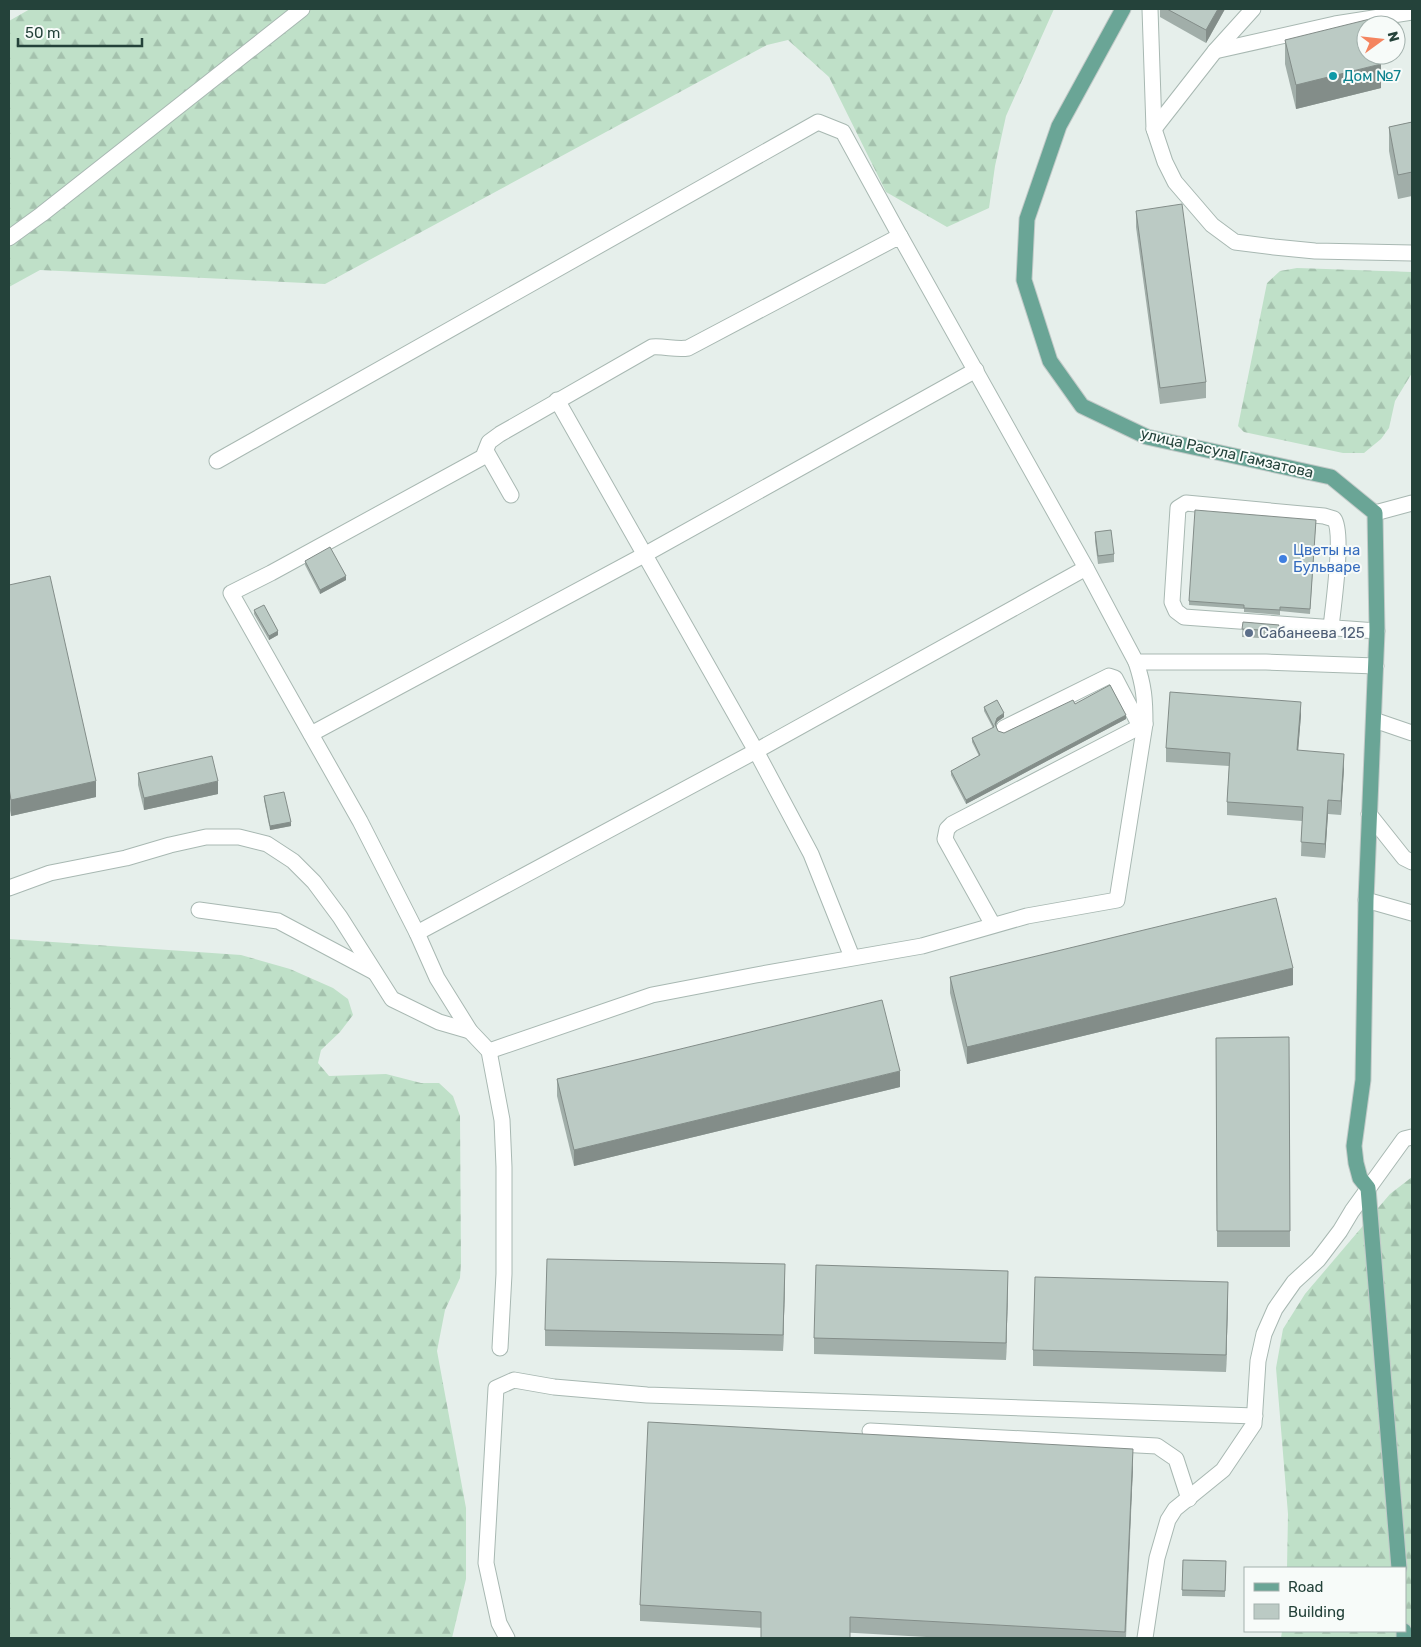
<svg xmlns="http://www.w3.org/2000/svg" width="1421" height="1647" font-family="Rubik,sans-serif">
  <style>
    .forest { fill: url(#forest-firs) }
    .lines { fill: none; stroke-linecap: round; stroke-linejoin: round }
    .minor-casing { stroke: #a8b8b2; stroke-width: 17 }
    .major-casing { stroke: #c2cac8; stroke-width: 17 }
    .minor { stroke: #fff; stroke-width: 15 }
    .major { stroke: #6aa596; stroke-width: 15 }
    .wall { fill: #a1aea9 }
    .shaded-wall { fill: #838d89 }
    .building { fill: #bbcac4; stroke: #838d89 }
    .culture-dot { fill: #0f9aa8; stroke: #f7fbf9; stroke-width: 2 }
    .shop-dot { fill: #3f7fe0; stroke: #f7fbf9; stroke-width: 2 }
    .service-dot { fill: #5c6f8a; stroke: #f7fbf9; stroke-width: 2 }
    .labels { text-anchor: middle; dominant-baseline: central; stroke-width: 4; stroke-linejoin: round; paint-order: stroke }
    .culture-label { font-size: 15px; fill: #0d838f; stroke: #f7fbf9; text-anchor: start }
    .street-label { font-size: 15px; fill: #24423a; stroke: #f7fbf9 }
    .shop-label { font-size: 15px; fill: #366cbe; stroke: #f7fbf9; text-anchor: start }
    .service-label { font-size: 15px; fill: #4e5e75; stroke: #f7fbf9; text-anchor: start }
  </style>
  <defs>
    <pattern id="forest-firs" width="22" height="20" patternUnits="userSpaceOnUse" patternTransform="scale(1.25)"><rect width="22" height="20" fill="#bfe0c8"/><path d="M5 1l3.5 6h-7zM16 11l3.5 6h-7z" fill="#a4c1ad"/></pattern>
  </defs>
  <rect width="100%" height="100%" fill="#e6efeb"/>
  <g class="forest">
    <polygon points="30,9 1054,9 1006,116 995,166 989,208 947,227 886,192 829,77 788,40 767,45 325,284 40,270 9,287 9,21"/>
    <polygon points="1297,268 1412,272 1412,373 1395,401 1389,428 1381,439 1364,453 1343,453 1244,432 1238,426 1267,283 1280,271"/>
    <polygon points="9,939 241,955 290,969 333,988 348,999 353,1015 340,1032 321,1050 318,1063 329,1076 386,1074 421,1083 439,1083 453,1096 460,1116 461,1263 460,1278 445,1310 437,1351 466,1508 466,1579 452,1638 9,1638"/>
    <polygon points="1412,1177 1412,1638 1281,1638 1282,1631 1405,1631 1405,1568 1287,1568 1288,1514 1276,1368 1283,1329 1305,1294 1390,1194"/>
  </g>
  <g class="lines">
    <g class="minor-casing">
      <g id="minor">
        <polyline points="1150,9 1154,129 1165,162 1175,182 1212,225 1235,242 1274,247 1315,251 1412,253"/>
        <polyline points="1215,51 1335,24 1412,12"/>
        <polyline points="1154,129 1215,51 1253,9"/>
        <polyline points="9,238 42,214 302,9"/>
        <polyline points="557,400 756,751 811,854 852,957"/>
        <polyline points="486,451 511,495"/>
        <polyline points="217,461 818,122 843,132 900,236"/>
        <polyline points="1375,513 1412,503"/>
        <path d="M1331 627C1333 608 1344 532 1334 519L1324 516 1186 503 1178 508 1172 602 1176 611 1184 617 1377 631"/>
        <polyline points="1374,720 1412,733"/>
        <polyline points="1004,728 1109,676 1115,678 1140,726"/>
        <polyline points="311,734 644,555 976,370"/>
        <polyline points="1369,814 1404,858 1412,862"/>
        <polyline points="9,888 50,873 126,858 170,845 206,837 239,837 267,844 293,861 314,882 340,917 392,999 439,1022 470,1031"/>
        <polyline points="1366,900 1412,913"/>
        <polyline points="199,910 278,921 374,972"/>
        <polyline points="993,925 945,839 947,829 952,824 1145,724"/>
        <polyline points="417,933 756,751 1086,568"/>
        <path d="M489 1051 652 995 756 975 922 946 1027 916 1117 900 1145 724C1145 699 1144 686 1136 662"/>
        <path d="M500 1348 504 1274V1167L502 1120 489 1051 470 1031 437 978 417 933 360 821 231 593 271 573 483 457 489 442 500 434 652 347C665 346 676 350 688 348L900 236 1086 568 1136 662H1266L1376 666"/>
        <polyline points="870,1431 1157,1446 1176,1459 1189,1499"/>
        <polyline points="507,1638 499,1623 486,1563 496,1388 514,1380 554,1387 647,1395 1255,1416"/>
        <polyline points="1145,1638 1157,1558 1168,1520 1175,1509 1223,1470 1254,1424 1258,1361 1264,1334 1275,1309 1294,1282 1318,1260 1340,1231 1352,1211 1404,1139 1412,1137"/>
      </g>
    </g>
    <g class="major-casing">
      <g id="major">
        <polyline points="1123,9 1059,126 1027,219 1024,280 1050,361 1082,406 1147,437 1331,477 1375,513 1377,631 1366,900 1363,1080 1354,1146 1356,1163 1360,1178 1368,1188 1399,1568"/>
        <polyline points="1404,1631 1404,1638"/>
      </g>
    </g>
    <use href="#minor" class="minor"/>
    <use href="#major" class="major"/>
  </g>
  <g class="wall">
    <polygon points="1160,9 1225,9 1206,43 1160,17"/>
    <polygon points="1285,40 1381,88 1296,109 1285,64"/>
    <polygon points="1412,122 1412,196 1398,199 1389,151 1389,127"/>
    <polygon points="1136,211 1206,382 1206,398 1160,404 1136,227"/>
    <polygon points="1316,520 1310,614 1280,611 1280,615 1244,612 1244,609 1189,605 1189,601"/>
    <polygon points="1095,532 1114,554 1114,562 1098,564 1095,541"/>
    <polygon points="305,561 346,580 320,594 305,565"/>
    <polygon points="9,585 96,797 11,816 9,805"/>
    <polygon points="254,610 278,635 269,640 254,614"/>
    <polygon points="1243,622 1279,625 1278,639 1242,637"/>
    <polygon points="1075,704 1126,719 966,804 951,775 951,771 979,756 972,742 972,738 993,728 984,711 984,707 1004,717 997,722 996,725 998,731 1004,733"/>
    <polygon points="1301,715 1298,750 1344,768 1341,815 1328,814 1325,858 1301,856 1302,821 1227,815 1227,802 1229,766 1166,762 1166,748"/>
    <polygon points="138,773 218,794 144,810 138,785"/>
    <polygon points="264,796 291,826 270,830 264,800"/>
    <polygon points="950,977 1293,985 967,1064 950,993"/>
    <polygon points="1289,1037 1290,1247 1217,1247 1216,1038"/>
    <polygon points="557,1079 900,1087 574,1166 557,1096"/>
    <polygon points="785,1281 783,1351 545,1346 545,1330"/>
    <polygon points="1008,1287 1006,1360 814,1354 814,1338"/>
    <polygon points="1228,1299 1226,1372 1033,1366 1033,1350"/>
    <polygon points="1133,1466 1126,1638 944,1638 640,1621 640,1605"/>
    <polygon points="1183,1560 1226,1561 1225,1597 1182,1596"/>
  </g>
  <g class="shaded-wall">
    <polygon points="1218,9 1225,9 1206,43 1206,30"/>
    <polygon points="1381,64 1381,88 1296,109 1296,85"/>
    <polygon points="346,576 346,580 320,594 320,590"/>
    <polygon points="278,631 278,635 269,640 269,636"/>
    <polygon points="1301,702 1301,715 1297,764 1297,750"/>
    <polygon points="1004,713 1004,717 997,722 995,728 995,724 997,718"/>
    <polygon points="1126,715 1126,719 966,804 966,800"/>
    <polygon points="1344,754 1344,768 1341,815 1341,801"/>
    <polygon points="96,781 96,797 11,816 11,800"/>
    <polygon points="218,781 218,794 144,810 144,798"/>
    <polygon points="1328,800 1328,814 1325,858 1325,844"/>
    <polygon points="291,822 291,826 270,830 270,826"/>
    <polygon points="1293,968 1293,985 967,1064 967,1047"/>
    <polygon points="900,1071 900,1087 574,1166 574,1150"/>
    <polygon points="785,1264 785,1281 783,1351 783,1335"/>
    <polygon points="1008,1271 1008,1287 1006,1360 1006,1343"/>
    <polygon points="1228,1282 1228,1299 1226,1372 1226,1355"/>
    <polygon points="1133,1449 1133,1466 1125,1638"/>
  </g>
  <g class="building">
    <polygon points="1167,9 1218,9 1206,30"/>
    <polygon points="1370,19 1372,25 1366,25 1366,55 1379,55 1381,64 1296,85 1285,40"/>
    <polygon points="1412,122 1412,172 1398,175 1389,127"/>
    <polygon points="1182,204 1206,382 1160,388 1136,211"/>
    <polygon points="1195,510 1316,520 1310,609 1280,607 1280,610 1244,608 1244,605 1189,601"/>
    <polygon points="1111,530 1114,554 1098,556 1095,532"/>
    <polygon points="330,547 346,576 320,590 305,561"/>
    <polygon points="50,576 96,781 11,800 9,788 9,585"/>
    <polygon points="264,605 278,631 269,636 254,610"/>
    <polygon points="1243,622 1279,625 1278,631 1242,629"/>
    <polygon points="1110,685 1126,715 966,800 951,771 980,755 972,738 994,727 984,707 997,700 1004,713 997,718 995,724 998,731 1004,733 1073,700 1075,704"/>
    <polygon points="1170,692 1301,702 1297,750 1344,754 1341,801 1328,800 1325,844 1301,842 1303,807 1227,802 1230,753 1166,748"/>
    <polygon points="212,756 218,781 144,798 138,773"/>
    <polygon points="284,792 291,822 270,826 264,796"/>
    <polygon points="1276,898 1293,968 967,1047 950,977"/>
    <polygon points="882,1000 900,1071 574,1150 557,1079"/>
    <polygon points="1289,1037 1290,1231 1217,1231 1216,1038"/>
    <polygon points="547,1259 785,1264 783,1335 545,1330"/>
    <polygon points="816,1265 1008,1271 1006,1343 814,1338"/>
    <polygon points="1035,1277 1228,1282 1226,1355 1033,1350"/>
    <polygon points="648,1422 1133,1449 1125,1632 850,1617 850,1638 761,1638 761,1612 640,1605"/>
    <polygon points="1183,1560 1226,1561 1225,1591 1182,1590"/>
  </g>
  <circle class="culture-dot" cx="1333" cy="76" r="5"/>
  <circle class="shop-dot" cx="1283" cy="559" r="5"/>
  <circle class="service-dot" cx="1249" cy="633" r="5"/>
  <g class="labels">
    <g class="culture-label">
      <text x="1343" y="76">Дом №7</text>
    </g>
    <g class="street-label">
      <text transform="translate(1227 453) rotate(13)">улица Расула Гамзатова</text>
    </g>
    <g class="shop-label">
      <text x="1293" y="550">Цветы на<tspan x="1293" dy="17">Бульваре</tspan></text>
    </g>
    <g class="service-label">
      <text x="1259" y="633">Сабанеева 125</text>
    </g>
  </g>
  <rect width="1421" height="1647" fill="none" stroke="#24423a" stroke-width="20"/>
  <rect x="1244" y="1567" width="162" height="65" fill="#f7fbf9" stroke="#a3b1ad"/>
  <rect x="1254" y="1583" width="25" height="8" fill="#6aa596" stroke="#a3b1ad"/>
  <text x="1288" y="1592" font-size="15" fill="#24423a">Road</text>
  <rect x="1254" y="1604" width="25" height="15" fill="#bbcac4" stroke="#a3b1ad"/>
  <text x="1288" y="1617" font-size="15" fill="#24423a">Building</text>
  <g transform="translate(1381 40) rotate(75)"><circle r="24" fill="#f7fbf9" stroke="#a3b1ad"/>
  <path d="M0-4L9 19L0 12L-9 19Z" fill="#f4845f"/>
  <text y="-8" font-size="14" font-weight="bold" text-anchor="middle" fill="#24423a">N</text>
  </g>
  <path d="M18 38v8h124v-8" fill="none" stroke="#24423a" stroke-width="2.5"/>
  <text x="25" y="38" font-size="15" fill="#24423a" stroke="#f7fbf9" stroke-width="4" paint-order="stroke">50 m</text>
</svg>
